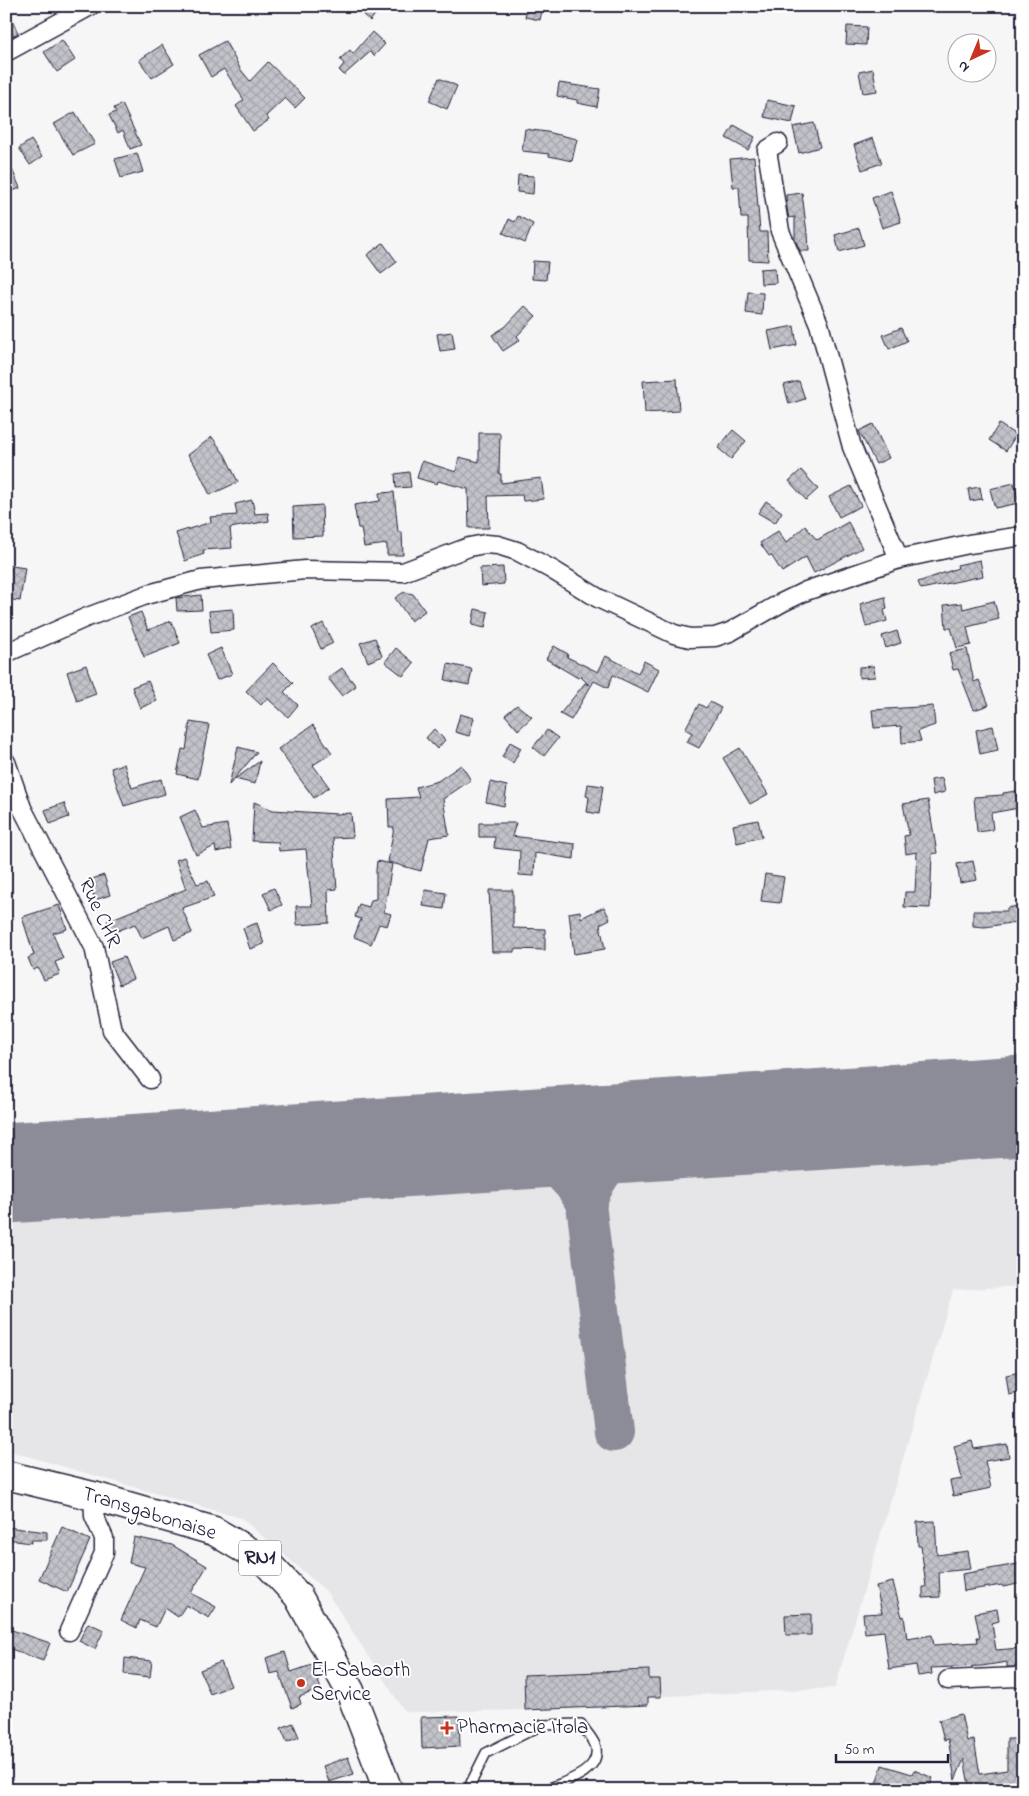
<svg xmlns="http://www.w3.org/2000/svg" width="1029" height="1796" font-family="'Indie Flower',sans-serif">
  <style>
    .built { fill: #e6e6e9 }
    .lines { fill: none; stroke-linecap: round; stroke-linejoin: round }
    .taxiway { stroke: #8c8c99; stroke-width: 40 }
    .runway { stroke: #8c8c99; stroke-width: 101 }
    .building { fill: url(#building-cross-hatch); stroke: #22223b }
    .lane-casing { stroke: #22223b; stroke-width: 12 }
    .street-casing { stroke: #22223b; stroke-width: 21 }
    .highway-casing { stroke: #22223b; stroke-width: 31 }
    .lane { stroke: #fff; stroke-width: 9 }
    .street { stroke: #fff; stroke-width: 18 }
    .highway { stroke: #fff; stroke-width: 28 }
    .poi-dot { fill: #c8321e; stroke: #fff; stroke-width: 2 }
    .labels { text-anchor: middle; dominant-baseline: central; stroke-width: 4; stroke-linejoin: round; paint-order: stroke }
    .shield { fill: #fff; stroke: #646476; stroke-width: 1 }
    .shield-label { font-size: 20px; font-weight: bold; fill: #22223b }
    .street-label { font-size: 21px; fill: #22223b; stroke: #fff }
    .poi-label { font-size: 21px; fill: #22223b; stroke: #fff; text-anchor: start }
  </style>
  <defs>
    <pattern id="building-cross-hatch" width="8" height="8" patternUnits="userSpaceOnUse" patternTransform="scale(1.25)"><rect width="8" height="8" fill="#c2c2c9"/><path d="M0 0l8 8M0 8l8-8" fill="none" stroke="#a6a6ae"/></pattern>
  </defs>
  <rect width="100%" height="100%" fill="#f6f6f7"/>
  <filter id="ink" filterUnits="userSpaceOnUse"><feTurbulence type="fractalNoise" baseFrequency=".02" numOctaves="2"/><feDisplacementMap in="SourceGraphic" scale="10" xChannelSelector="R" yChannelSelector="G"/><feConvolveMatrix kernelMatrix="1 2 1 2 8 2 1 2 1" color-interpolation-filters="sRGB"/></filter>
  <g filter="url(#ink)">
    <polygon class="built" points="1023,1079 1023,1286 953,1290 835,1688 648,1697 648,1705 525,1710 405,1712 326,1591 241,1518 6,1450 6,1143"/>
    <g class="lines">
      <g class="taxiway">
        <path d="M508 1140C543 1157 567 1167 586 1204L614 1432"/>
        <path d="M586 1204C602 1160 619 1154 655 1131"/>
      </g>
      <polyline class="runway" points="6,1173 1023,1106"/>
    </g>
    <g class="building">
      <polygon points="6,6 18,33 6,40"/>
      <polygon points="353,6 370,6 377,12 370,21"/>
      <polygon points="527,6 543,6 540,20 525,17"/>
      <polygon points="847,26 867,27 866,45 846,44"/>
      <polygon points="372,32 385,44 374,56 370,52 344,75 339,70 344,64 340,59 350,50 353,54"/>
      <polygon points="62,40 75,60 57,72 44,52"/>
      <polygon points="225,41 241,70 250,81 268,62 305,98 295,108 285,98 266,116 269,120 253,131 236,106 244,100 224,69 211,77 199,55"/>
      <polygon points="162,45 174,64 152,78 139,60"/>
      <polygon points="873,69 877,91 863,93 859,72"/>
      <polygon points="439,78 457,86 447,109 429,101"/>
      <polygon points="559,83 600,89 597,107 577,103 577,100 557,96"/>
      <polygon points="767,100 796,106 792,123 764,117"/>
      <polygon points="122,104 141,145 130,149 123,130 118,133 109,115 116,112 114,108"/>
      <polygon points="75,112 95,144 73,155 54,124"/>
      <polygon points="814,123 820,147 799,153 793,127"/>
      <polygon points="734,125 755,137 748,150 726,138"/>
      <polygon points="525,129 547,132 577,139 572,161 549,156 549,154 522,151"/>
      <polygon points="873,138 882,163 862,170 854,145"/>
      <polygon points="31,140 42,157 30,165 19,148"/>
      <polygon points="137,153 143,172 121,178 115,159"/>
      <polygon points="6,155 20,188 6,194"/>
      <polygon points="754,157 760,232 767,232 768,261 749,260 748,218 741,218 739,187 733,187 730,159"/>
      <polygon points="518,175 534,176 533,194 517,192"/>
      <polygon points="891,191 901,222 882,228 872,198"/>
      <polygon points="802,193 807,233 808,233 809,251 800,251 795,239 795,217 789,218 787,209 786,195"/>
      <polygon points="518,216 533,224 525,243 503,233 509,219 515,222"/>
      <polygon points="859,228 864,245 839,252 835,235"/>
      <polygon points="383,243 397,262 381,274 367,255"/>
      <polygon points="533,261 548,262 546,280 532,279"/>
      <polygon points="775,268 776,283 761,284 760,269"/>
      <polygon points="748,292 763,293 762,315 746,313"/>
      <polygon points="525,306 536,316 517,336 520,340 503,351 492,335 505,327"/>
      <polygon points="794,326 797,345 772,350 768,331"/>
      <polygon points="901,328 907,341 889,349 883,335"/>
      <polygon points="452,332 455,349 440,351 437,334"/>
      <polygon points="677,379 679,411 645,413 643,381"/>
      <polygon points="799,381 805,399 789,404 784,385"/>
      <polygon points="873,424 889,458 876,464 859,431"/>
      <polygon points="999,424 1016,435 1006,451 989,440"/>
      <polygon points="733,430 746,441 731,459 718,448"/>
      <polygon points="479,433 500,433 499,474 501,474 501,483 541,478 544,499 523,501 522,495 488,496 489,528 469,528 468,489 438,481 437,484 417,478 422,461 456,472 459,457 479,462"/>
      <polygon points="212,437 225,455 238,482 210,495 197,468 188,455"/>
      <polygon points="801,470 818,489 806,500 789,481"/>
      <polygon points="409,472 411,487 396,488 395,474"/>
      <polygon points="1014,483 1019,503 995,508 990,489"/>
      <polygon points="851,486 861,506 839,517 829,497"/>
      <polygon points="980,487 982,499 970,501 968,489"/>
      <polygon points="394,492 398,532 402,532 403,555 387,555 387,544 364,547 361,528 358,528 354,505 380,501 379,493"/>
      <polygon points="252,500 255,514 268,513 269,521 230,528 232,548 203,550 204,554 185,561 176,533 211,522 210,517 237,515 235,504"/>
      <polygon points="766,501 782,512 775,523 758,513"/>
      <polygon points="322,505 323,536 294,537 293,507"/>
      <polygon points="848,522 862,548 814,573 806,557 782,572 771,555 769,556 760,543 778,531 786,543 805,526 817,540"/>
      <polygon points="980,560 983,576 921,589 918,582 958,568 957,565"/>
      <polygon points="6,565 25,568 20,601 6,599"/>
      <polygon points="503,567 504,584 481,586 480,568"/>
      <polygon points="404,592 413,594 425,611 411,621 395,598"/>
      <polygon points="201,595 202,610 177,611 176,598"/>
      <polygon points="885,597 887,609 884,610 887,621 866,627 860,604"/>
      <polygon points="994,601 999,619 967,627 971,645 957,648 951,628 946,628 944,605 962,603 963,609"/>
      <polygon points="233,609 234,630 211,632 209,611"/>
      <polygon points="475,609 488,612 485,628 472,625"/>
      <polygon points="141,612 148,630 171,621 180,643 144,657 128,617"/>
      <polygon points="323,623 333,643 321,649 312,629"/>
      <polygon points="897,631 901,643 886,648 882,636"/>
      <polygon points="375,638 382,656 368,662 360,643"/>
      <polygon points="554,646 568,654 567,657 598,672 606,656 638,673 644,661 659,669 648,692 613,675 608,688 594,681 571,720 560,714 585,683 589,685 580,676 578,678 546,659"/>
      <polygon points="221,648 232,674 217,680 206,655"/>
      <polygon points="396,648 414,663 403,676 385,662"/>
      <polygon points="967,649 974,682 979,680 989,705 974,710 958,669 953,670 949,653"/>
      <polygon points="273,663 293,683 284,692 298,705 288,717 267,698 261,705 246,691"/>
      <polygon points="448,664 472,669 469,685 445,680"/>
      <polygon points="86,665 96,694 77,701 67,672"/>
      <polygon points="874,666 875,677 859,678 859,667"/>
      <polygon points="342,668 356,686 342,696 328,678"/>
      <polygon points="148,681 157,701 140,708 132,687"/>
      <polygon points="710,702 721,708 699,748 687,742 692,733 685,729 699,704 706,708"/>
      <polygon points="517,705 532,717 518,730 505,715"/>
      <polygon points="933,706 935,725 918,731 921,741 902,743 901,726 874,728 872,710"/>
      <polygon points="460,714 474,718 469,736 455,732"/>
      <polygon points="190,722 209,725 198,779 177,774 182,749 186,750"/>
      <polygon points="313,725 332,753 313,765 329,787 314,798 278,749"/>
      <polygon points="993,726 998,750 980,754 976,730"/>
      <polygon points="434,729 445,740 437,749 426,738"/>
      <polygon points="547,730 558,738 544,756 533,747"/>
      <polygon points="510,742 521,748 513,763 502,757"/>
      <polygon points="238,747 257,752 229,785"/>
      <polygon points="740,748 768,794 750,804 723,758"/>
      <polygon points="260,761 255,784 235,779"/>
      <polygon points="124,764 132,788 161,779 165,794 124,806 111,768"/>
      <polygon points="461,765 471,780 443,799 449,835 429,838 421,871 388,862 394,827 389,827 388,799 419,797 416,787 438,781"/>
      <polygon points="942,778 945,792 933,795 931,780"/>
      <polygon points="490,782 507,786 504,806 486,802"/>
      <polygon points="588,784 603,786 599,814 587,812 589,797 586,796"/>
      <polygon points="1016,791 1019,808 991,813 993,830 977,832 974,797 1003,795 1003,793"/>
      <polygon points="928,800 937,853 932,854 930,908 904,907 905,892 915,892 917,852 906,854 904,836 909,835 903,804"/>
      <polygon points="254,802 273,810 337,814 351,813 353,837 333,838 337,889 328,890 329,923 297,925 296,906 312,906 306,849 279,851 278,842 252,841"/>
      <polygon points="64,803 69,817 50,824 45,810"/>
      <polygon points="195,810 203,828 227,824 231,849 216,852 215,846 196,855 180,817"/>
      <polygon points="758,820 762,837 737,843 733,825"/>
      <polygon points="479,823 516,823 512,836 575,844 574,859 535,853 534,876 519,875 520,851 494,848 495,837 479,837"/>
      <polygon points="184,857 197,884 208,881 214,897 182,908 192,933 174,940 169,926 142,938 135,924 112,933 107,921 186,889 176,860"/>
      <polygon points="377,861 392,864 384,912 391,914 387,926 379,924 371,944 354,937 361,919 355,917 359,904 369,907 371,900 376,899 376,870"/>
      <polygon points="973,861 977,880 960,883 957,864"/>
      <polygon points="765,874 784,877 780,903 761,901"/>
      <polygon points="104,875 110,895 95,900 89,880"/>
      <polygon points="274,888 282,905 271,910 263,893"/>
      <polygon points="425,890 446,893 444,909 423,906"/>
      <polygon points="489,890 513,890 513,928 545,929 545,950 514,949 514,952 492,952"/>
      <polygon points="59,905 67,929 53,933 63,959 55,962 60,974 44,980 38,968 33,970 28,958 34,955 22,917"/>
      <polygon points="1018,906 1019,911 1023,911 1023,921 985,927 973,926 973,911 1007,911 1007,908"/>
      <polygon points="604,907 610,919 600,924 605,949 574,954 569,913 580,911 581,918"/>
      <polygon points="257,923 264,944 250,949 243,928"/>
      <polygon points="124,957 133,979 119,985 110,962"/>
      <polygon points="1020,1372 1023,1392 1009,1395 1006,1375"/>
      <polygon points="972,1441 974,1449 1007,1444 1009,1457 985,1461 991,1488 953,1496 950,1481 962,1479 954,1446"/>
      <polygon points="935,1521 937,1555 968,1551 971,1569 939,1572 940,1597 923,1598 923,1587 926,1587 921,1546 918,1546 917,1522"/>
      <polygon points="6,1527 47,1532 47,1540 32,1540 31,1543 16,1541 16,1540 6,1540"/>
      <polygon points="62,1527 90,1540 67,1592 39,1579"/>
      <polygon points="134,1537 172,1545 207,1566 191,1593 216,1607 209,1618 186,1605 178,1617 165,1608 156,1627 140,1620 137,1628 121,1620 145,1567 129,1563"/>
      <polygon points="1023,1563 1023,1583 1003,1587 1002,1585 964,1591 962,1574"/>
      <polygon points="893,1582 902,1617 904,1616 907,1639 932,1635 934,1645 978,1642 977,1637 980,1637 975,1613 997,1609 999,1621 992,1623 996,1650 1020,1648 1022,1663 1014,1667 1007,1667 1007,1662 982,1666 931,1668 932,1674 918,1676 916,1665 889,1669 884,1631 865,1633 863,1614 882,1613 876,1586"/>
      <polygon points="811,1614 811,1635 786,1635 785,1615"/>
      <polygon points="88,1623 104,1630 95,1649 79,1641"/>
      <polygon points="6,1628 50,1643 43,1661 6,1647"/>
      <polygon points="285,1652 291,1672 312,1665 321,1689 299,1697 301,1704 292,1708 279,1672 270,1674 266,1658"/>
      <polygon points="125,1658 152,1661 150,1677 124,1674"/>
      <polygon points="221,1662 231,1686 210,1694 200,1670"/>
      <polygon points="649,1670 649,1679 660,1679 661,1697 648,1697 648,1705 525,1710 524,1675"/>
      <polygon points="961,1714 967,1741 974,1740 980,1774 1007,1770 1007,1739 1023,1739 1023,1790 970,1790 964,1759 955,1780 948,1739 944,1740 939,1720"/>
      <polygon points="459,1716 460,1746 422,1748 421,1717"/>
      <polygon points="293,1723 299,1737 287,1742 281,1728"/>
      <polygon points="348,1757 354,1774 329,1782 323,1766"/>
      <polygon points="882,1765 912,1774 914,1770 933,1778 928,1790 874,1790"/>
    </g>
    <g class="lines">
      <g class="lane-casing">
        <path id="lane" d="M471 1790V1783L486 1753 542 1725 581 1724C585 1731 595 1740 596 1748 600 1773 563 1782 545 1790"/>
      </g>
      <g class="street-casing">
        <g id="street">
          <polyline points="6,52 90,6"/>
          <polyline points="778,143 767,150 780,231 819,324 852,447 899,559"/>
          <polyline points="6,653 85,618 149,594 201,580 305,570 403,572 469,547 485,544 498,545 517,551 551,569 598,598 674,634 690,638 715,637 730,632 781,603 806,591 899,559 969,544 1023,536"/>
          <polyline points="6,762 22,808 94,947 112,1030 150,1079"/>
          <polyline points="69,1631 104,1553 104,1538 94,1516 93,1496"/>
          <polyline points="948,1680 1017,1677 1023,1673"/>
        </g>
      </g>
      <g class="highway-casing">
        <polyline id="highway" points="6,1475 93,1496 214,1531 266,1562 298,1596 350,1691 388,1790"/>
      </g>
      <use href="#lane" class="lane"/>
      <use href="#street" class="street"/>
      <use href="#highway" class="highway"/>
    </g>
  </g>
  <g class="poi-dot">
    <circle cx="301" cy="1683" r="5"/>
    <path d="M444.5 1720.5h5v5h5v5h-5v5h-5v-5h-5v-5h5z"/>
  </g>
  <g class="labels">
    <rect class="shield" x="239" y="1540.5" width="42" height="35" rx="4"/>
    <g class="shield-label">
      <text x="260" y="1558">RN1</text>
    </g>
    <g class="street-label">
      <text transform="translate(99 913) rotate(65)">Rue CHR</text>
      <text transform="translate(149 1514) rotate(17)">Transgabonaise</text>
    </g>
    <g class="poi-label">
      <text x="311" y="1671">El-Sabaoth<tspan x="311" dy="24">Service</tspan></text>
      <text x="457" y="1728">Pharmacie Itola</text>
    </g>
  </g>
  <rect width="1029" height="1796" fill="none" stroke="#fff" stroke-width="25"/>
  <rect x="12" y="12" width="1004" height="1771" fill="none" stroke="#22223b" stroke-width="2" filter="url(#ink)"/>
  <g transform="translate(972 58) rotate(224)"><circle r="24" fill="#ffffff" stroke="#a7a7b1"/>
  <path d="M0-4L9 19L0 12L-9 19Z" fill="#c8321e"/>
  <text y="-8" font-size="14" font-weight="bold" text-anchor="middle" fill="#22223b">N</text>
  </g>
  <path d="M836 1754v8h112v-8" fill="none" stroke="#22223b" stroke-width="2.5"/>
  <text x="844" y="1754" font-size="15" fill="#22223b" stroke="#ffffff" stroke-width="4" paint-order="stroke">50 m</text>
</svg>
